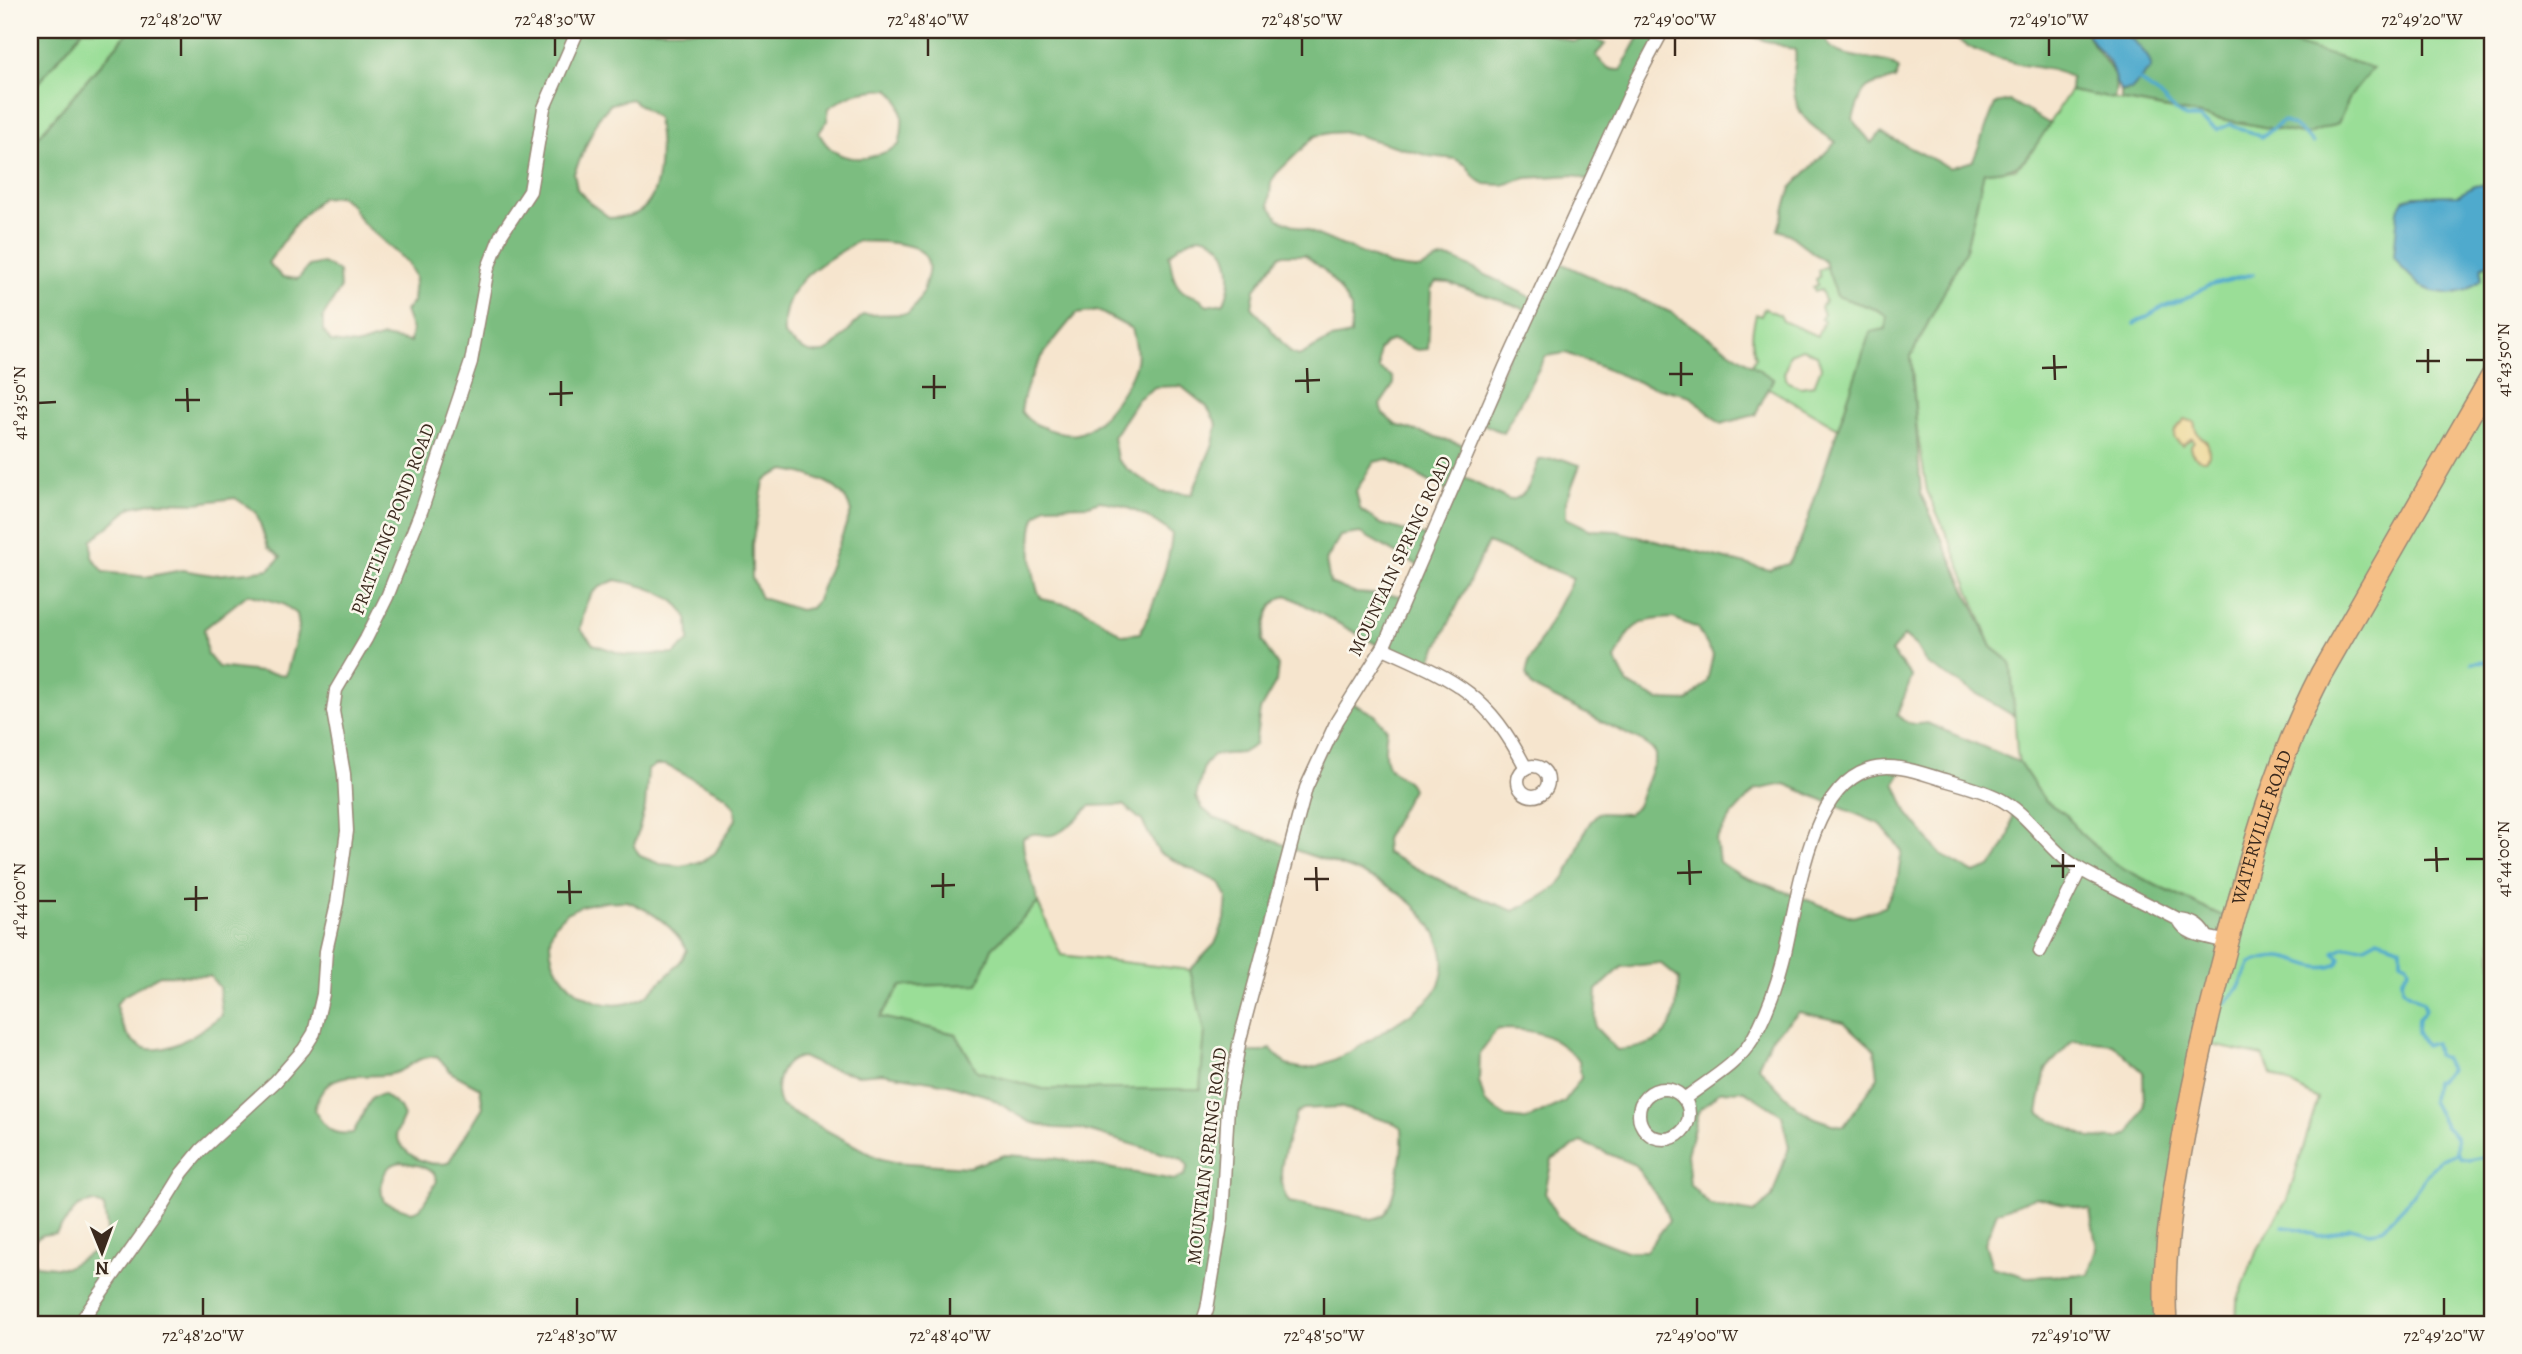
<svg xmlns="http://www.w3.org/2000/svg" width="2522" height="1354" font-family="Alegreya,serif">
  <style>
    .green { fill: #9ade97; stroke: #6a845a; stroke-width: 2; fill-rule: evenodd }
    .forest { fill: #7bbd80; stroke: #5b744f; stroke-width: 2; fill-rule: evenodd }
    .sand { fill: #eeda9e; stroke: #94825e; stroke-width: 2 }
    .water { fill: #50aacd; stroke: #466a76; stroke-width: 2 }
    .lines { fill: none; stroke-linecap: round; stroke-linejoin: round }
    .stream { stroke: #50aacd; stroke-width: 3.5 }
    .minor-casing { stroke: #988876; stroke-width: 15 }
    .trunk-casing { stroke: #988876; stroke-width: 24 }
    .minor { stroke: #fff; stroke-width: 12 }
    .trunk { stroke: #f5bf86; stroke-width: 21 }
    .ticks { fill: none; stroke: #3b2a1e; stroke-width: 2.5 }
    .labels { text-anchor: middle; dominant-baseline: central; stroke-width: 5; stroke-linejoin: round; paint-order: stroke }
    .street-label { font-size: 19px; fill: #3b2a1e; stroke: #fbf7ec }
    .neatline { fill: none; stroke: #3b2a1e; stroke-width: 2.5 }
    .ticks-label { font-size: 18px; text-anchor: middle; fill: #3b2a1e }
  </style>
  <rect width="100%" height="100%" fill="#fbf7ec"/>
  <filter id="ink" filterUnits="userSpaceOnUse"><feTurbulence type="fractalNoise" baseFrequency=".0143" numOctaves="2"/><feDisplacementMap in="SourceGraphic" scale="14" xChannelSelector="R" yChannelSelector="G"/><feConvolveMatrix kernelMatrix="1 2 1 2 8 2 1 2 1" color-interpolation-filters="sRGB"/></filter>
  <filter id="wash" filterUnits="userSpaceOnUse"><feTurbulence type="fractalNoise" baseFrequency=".00686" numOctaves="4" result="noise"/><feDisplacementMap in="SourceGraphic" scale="28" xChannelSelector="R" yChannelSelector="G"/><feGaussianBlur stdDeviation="1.57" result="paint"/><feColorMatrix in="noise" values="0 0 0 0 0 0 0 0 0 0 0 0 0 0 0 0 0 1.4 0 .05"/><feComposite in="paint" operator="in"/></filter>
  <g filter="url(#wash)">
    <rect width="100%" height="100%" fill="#f6e5ce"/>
    <g class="green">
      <polygon points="83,30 130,30 30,146 30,92"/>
      <polygon points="2248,30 2492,30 2492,1324 2236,1324 2237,1303 2257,1249 2287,1200 2318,1099 2271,1074 2263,1056 2207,1044 2227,918 2157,886 2115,864 2080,833 2065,814 2045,801 2019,762 2017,752 2011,665 2007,659 1992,647 1951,544 1927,491 1917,430 1911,356 1966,249 1984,172 2015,169 2025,160 2070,91 2306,135 2338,123 2351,95 2372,68"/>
      <path d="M1827 266 1837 296 1878 310 1887 316 1886 329 1870 333 1838 428 1769 388 1773 379 1751 366 1756 357C1750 341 1752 330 1756 314L1761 316 1764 308 1780 315 1783 321 1817 336 1824 321 1821 319 1824 314 1821 307 1825 301 1821 289 1815 291 1813 287 1818 285 1816 279 1820 277 1818 270ZM1802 349 1817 355 1821 367 1814 385 1800 387 1788 382 1784 374 1790 354Z"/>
      <polygon points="1038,903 1061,955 1190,970 1205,1032 1200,1089 1043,1089 977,1071 956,1034 880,1017 901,986 978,984 992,948"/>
    </g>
    <g class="forest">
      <polygon points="31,30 83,30 30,92 30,32"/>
      <path d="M130 30H1536L1574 42 1590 37 1605 44 1596 55C1603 65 1608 71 1621 70L1643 30H1663L1590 181 1575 175 1527 178 1503 185 1485 184 1475 178 1466 165 1455 159 1429 156 1346 132 1330 133 1315 136 1276 174 1271 183 1269 205 1279 219 1392 266C1401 267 1413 271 1422 268 1437 261 1437 256 1456 260L1536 300 1554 260 1672 313 1773 379 1755 415 1721 424 1690 396 1643 384 1566 353 1546 356 1503 433 1481 423 1526 311 1523 308 1449 283 1436 282 1431 289 1428 349 1417 350 1393 340 1385 343 1379 350V369L1392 377 1394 384 1380 405 1383 414 1396 425 1470 447 1459 475 1509 500C1529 499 1532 476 1539 460L1562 459 1580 465 1566 502V518L1591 530 1616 531 1769 570 1788 564 1800 543 1870 332 1886 329 1887 316 1878 310 1837 296 1825 262 1789 234 1778 230 1791 188 1836 142C1808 124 1793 115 1793 77 1794 68 1797 60 1795 50L1732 30H1827C1818 61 1874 56 1890 63 1895 65 1896 67 1899 70L1895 79C1863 88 1864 84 1853 119 1858 130 1865 133 1871 143L1881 133 1950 168 1973 161 1995 104 2010 101 2050 124C2027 157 2027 171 1984 172L1966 249 1911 356 1921 494 1992 647 2007 659 2011 665 2014 716 1927 664 1916 646 1904 636 1891 652 1912 677 1897 715C1906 723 1914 726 1927 723L2019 762 2045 801 2065 814 2080 833 2115 864 2157 886 2227 918 2195 1070 2166 1324H30V1254L36 1265 65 1268 98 1249 107 1230 104 1207 94 1202 78 1206 56 1233 42 1235 33 1241 30 1251V834L32 826 30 818V146ZM889 89C905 100 904 127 899 145 871 162 836 167 819 133L827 121 829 108C853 91 860 91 889 89ZM631 99 657 118C661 145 665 205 632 215 625 217 617 217 610 218L590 203 577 189 574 173 598 118 611 104ZM339 196 351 205 362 222 408 263 415 277 413 302 405 311 412 330 410 342 383 337 359 345 331 342 323 330V317L340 289 339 272 323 263 309 266 298 279 282 277 268 263 297 222 321 198ZM1199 236C1233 240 1235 277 1224 303L1207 306C1196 292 1195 299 1184 292 1172 284 1172 268 1169 255L1180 245ZM858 241C886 243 941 238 926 281 922 295 918 304 908 314L863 315C833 345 825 373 784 335 780 282 820 265 858 241ZM1280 255H1305L1325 271 1339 288 1351 308V335L1331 339 1299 356 1291 353 1252 307 1255 289ZM1098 311 1132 329C1135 341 1139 354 1135 366 1128 387 1099 430 1077 434 1068 436 1059 433 1051 430 1037 425 1029 423 1021 411 1026 372 1051 343 1076 314ZM1181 386 1207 407 1217 424 1213 444 1192 494 1162 492 1128 470 1117 459 1113 437 1138 399 1155 387ZM1388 459 1450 493 1430 538 1381 524 1360 509 1356 491 1374 462ZM785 470C811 474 845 483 851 512L817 600 811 608 800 610 761 598 752 578V544L764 482 771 476ZM235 498 256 512 268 547 281 557 269 569 249 572 213 575 182 570 145 577 104 572 92 557V540L132 507 156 502 197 503ZM1099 501C1123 503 1154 518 1172 534 1170 564 1153 606 1140 633L1123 635 1082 608 1042 599C1032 585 1028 535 1035 518 1037 514 1043 510 1046 506L1089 505ZM1360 533 1419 566 1405 596 1354 593 1330 583 1326 561 1340 536ZM1488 543 1573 578 1529 662 1526 675 1532 687 1645 743 1655 752V760L1637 806 1628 814 1598 813C1580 830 1578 857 1565 877 1554 893 1531 902 1514 911L1462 891 1386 853 1385 839 1412 789C1409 780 1403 779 1395 773 1381 764 1385 744 1387 729L1375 715 1349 701 1306 788 1290 847 1214 818 1202 808 1196 797 1204 766 1213 755 1242 753 1255 745 1260 710 1276 682 1278 666 1262 641C1266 621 1266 603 1287 595L1383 648 1427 668ZM616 580C638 584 679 593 687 619 689 625 689 634 689 641L674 654 625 655 593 644 580 629C588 598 585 591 616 580ZM248 594 283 604 297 614 299 627 286 675 218 667 207 654 204 629ZM1673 618 1697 628 1713 655 1707 682 1688 701 1658 700 1628 684 1615 660C1630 626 1634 620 1673 618ZM656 765H666L726 796 735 808 736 819 715 853 701 862 681 866 660 864 640 856 634 846 645 807 648 770ZM1904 768 2012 806C2014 834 2006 845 1991 867L1974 873 1941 855 1908 814 1895 783ZM1785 784 1880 824 1902 851 1897 882 1884 907 1853 917 1740 875 1719 862 1716 840 1732 815 1755 790ZM1123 805 1142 821 1159 853 1220 883 1227 897 1225 920 1215 944 1190 970 1205 1032 1200 1089H1043L977 1071 956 1034 880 1017 901 986 978 984 992 948 1038 903C1034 882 1022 857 1023 838 1040 829 1038 837 1052 835 1066 832 1080 815 1090 806ZM1290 848C1345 869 1414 881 1439 941 1446 959 1445 976 1435 992 1425 1006 1399 1021 1384 1031 1365 1044 1331 1065 1307 1068 1301 1069 1292 1066 1286 1065L1271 1049 1262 1052H1239ZM627 901C652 911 674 926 687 950 681 964 671 972 660 982 655 987 650 994 644 997 582 1031 517 942 569 912 586 901 607 902 627 901ZM1660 963 1679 979C1676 1028 1670 1046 1617 1050L1595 1027 1597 990 1622 967ZM160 975 210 976 219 987 222 1015C181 1046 132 1078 116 1005L122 997ZM1799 1012 1844 1022 1875 1050 1878 1077 1844 1126C1803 1122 1783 1094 1758 1066L1771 1038ZM1497 1029C1537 1029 1550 1033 1579 1060L1581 1078 1564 1102 1526 1120 1507 1118 1485 1102 1479 1081 1480 1053ZM2073 1040 2113 1044 2143 1072 2144 1107 2130 1133 2119 1139 2090 1138 2038 1113 2046 1069ZM437 1056 452 1073 480 1088 483 1107 448 1163C426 1167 403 1156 396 1134L404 1116 400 1108 383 1094 372 1097 353 1133C331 1136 325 1128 314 1110 327 1064 356 1080 391 1074 405 1071 410 1063 421 1059 425 1057 432 1057 437 1056ZM802 1057 821 1066 858 1075 882 1073 948 1084 987 1096 1030 1122 1054 1128 1080 1129 1182 1159 1188 1166 1185 1175 1174 1180 1054 1158 1005 1155 969 1167 894 1162 878 1158 781 1106C772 1088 779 1060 802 1057ZM1743 1090 1782 1115 1789 1147 1772 1197 1754 1213 1710 1205 1690 1185 1687 1154 1698 1112 1719 1092ZM1339 1107 1394 1123 1402 1128C1404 1149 1396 1193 1386 1212 1382 1217 1377 1218 1371 1219L1289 1202C1271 1176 1288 1142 1296 1114L1303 1109ZM1581 1142 1635 1165 1664 1207 1669 1221 1646 1251H1626L1578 1232 1557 1216 1545 1192 1552 1160ZM401 1162 421 1166 434 1173 437 1181 420 1209 412 1212 384 1202C378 1185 382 1165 401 1162ZM2035 1197 2090 1210 2097 1249 2089 1274 2027 1277 1992 1267 1985 1243 1997 1212Z"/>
      <path d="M1942 30H2086C2093 57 2123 65 2114 99L2070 91 2071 77C2054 69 2040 68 2023 65 1993 59 1966 48 1942 30Z"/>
      <polygon points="2121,30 2248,30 2373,68 2351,95 2338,123 2306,135 2121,100 2121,91 2126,92 2137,46"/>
    </g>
    <path class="sand" d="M2185 419 2194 422C2195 425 2195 429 2197 432 2204 443 2209 437 2209 455L2205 460C2197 460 2191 454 2190 447L2194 441 2192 438 2182 445 2174 438 2175 430Z"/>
    <g class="water">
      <path d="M2086 30H2121C2131 39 2152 55 2151 68L2131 90 2121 91C2113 81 2115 74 2110 64 2103 52 2090 44 2086 30Z"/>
      <polygon points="2492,183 2492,262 2482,267 2481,280 2467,290 2451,294 2432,291 2420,286 2403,269 2394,256 2398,210 2404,200 2414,196 2458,195 2475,186"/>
    </g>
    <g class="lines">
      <g class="stream">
        <polyline points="2140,81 2157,93 2174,110 2186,118 2199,118 2217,130 2231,124 2261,137 2283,121 2294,126 2313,143"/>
        <polyline points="2134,324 2166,305 2185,299 2208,286 2253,274"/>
        <polyline points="2471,663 2492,662"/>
        <path d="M2226 1003C2239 991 2244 977 2251 963 2259 960 2269 957 2279 957 2299 957 2321 976 2338 963L2340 958 2334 952 2344 947 2365 946 2378 939 2401 947V960L2407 963 2409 969 2402 979 2403 989 2423 1002 2425 1007 2424 1012 2418 1018 2417 1033 2425 1045 2435 1043 2437 1055 2444 1058 2450 1070 2439 1080 2434 1081 2432 1101 2446 1127 2456 1137 2457 1151 2461 1158 2470 1160 2492 1155"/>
        <polyline points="2283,1227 2300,1229 2318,1236 2328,1235 2350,1227 2369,1232 2376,1231 2384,1227 2404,1206 2433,1167 2442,1159 2458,1153"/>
        <polyline points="2472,1324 2489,1316 2492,1311"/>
      </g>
    </g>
  </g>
  <g filter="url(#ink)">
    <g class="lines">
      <g class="minor-casing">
        <g id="minor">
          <path d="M1383 648C1457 681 1487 693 1526 768"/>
          <circle cx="1533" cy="781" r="15"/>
          <path d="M2179 920C2186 937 2211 937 2227 942"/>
          <polyline points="2040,951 2080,870"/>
          <circle cx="1664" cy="1114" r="25"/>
          <path d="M1684 1099C1707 1081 1737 1065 1752 1040 1766 1016 1776 988 1783 961 1797 906 1807 790 1868 770 1893 762 1918 772 1941 779 1959 784 1979 789 1996 797 2025 811 2040 837 2063 857 2076 869 2093 876 2108 884 2132 896 2156 908 2179 920 2191 921 2200 924 2206 935"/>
          <polyline points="79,1324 156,1215 182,1173 201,1150 276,1081 304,1049 314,1033 323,994 326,951 337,903 347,831 344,774 333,711 336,690 366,639 387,597 422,509 471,362 488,268 501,235 530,191 544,108 578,30"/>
          <polyline points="1202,1324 1207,1309 1222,1219 1228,1106 1240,1039 1306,788 1337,721 1384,646 1505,367 1635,83 1663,30"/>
        </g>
      </g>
      <g class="trunk-casing">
        <g id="trunk">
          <path id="s1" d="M2166 1324C2162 1267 2170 1212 2180 1156 2190 1096 2203 1038 2218 980 2245 875 2271 771 2321 674L2492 376"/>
        </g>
      </g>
      <use href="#minor" class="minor"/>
      <use href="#trunk" class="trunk"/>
    </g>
  </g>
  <path class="ticks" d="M181 38V56M555 38V56M928 38V56M1302 38V56M1675 38V56M2049 38V56M2422 38V56M2428 349V373M2054 355 2055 380M2466 360H2484M2416 361H2440M1681 362V386M1307 368 1308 393M2042 368 2067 367M1669 374H1693M934 375V399M561 381V406M1295 381 1320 380M922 387H946M187 388 188 412M549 394 573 393M175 400H200M38 403 56 402M2436 847 2437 872M2063 854V878M2466 859H2484M1689 860 1690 885M2424 860 2449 859M2051 866H2075M1316 867 1317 891M943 873V898M1677 873 1702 872M1304 879H1329M569 880 570 904M196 886V911M931 886 955 885M557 892H582M184 899 208 898M38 901H56M203 1298V1316M577 1298V1316M950 1298V1316M1324 1298V1316M1697 1298V1316M2071 1298V1316M2444 1298V1316"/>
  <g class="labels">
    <g class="street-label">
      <text transform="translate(393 519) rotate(-69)">PRATTLING POND ROAD</text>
      <text transform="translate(1400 556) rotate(-65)">MOUNTAIN SPRING ROAD</text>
      <text stroke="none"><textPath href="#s1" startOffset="508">WATERVILLE ROAD</textPath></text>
      <text transform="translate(1207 1156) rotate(-83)">MOUNTAIN SPRING ROAD</text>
    </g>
  </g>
  <rect width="2522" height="1354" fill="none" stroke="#fbf7ec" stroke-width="77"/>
  <g transform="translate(102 1252) rotate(179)" stroke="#fbf7ec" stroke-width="5" paint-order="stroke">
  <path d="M0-5L12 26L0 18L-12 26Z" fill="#3b2a1e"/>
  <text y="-10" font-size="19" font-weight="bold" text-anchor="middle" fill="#3b2a1e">N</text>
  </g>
  <rect x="38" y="38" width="2446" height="1278" class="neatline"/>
  <g class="ticks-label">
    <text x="181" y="25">72°48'20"W</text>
    <text x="555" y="25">72°48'30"W</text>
    <text x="928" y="25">72°48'40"W</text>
    <text x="1302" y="25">72°48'50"W</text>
    <text x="1675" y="25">72°49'00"W</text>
    <text x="2049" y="25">72°49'10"W</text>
    <text x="2422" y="25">72°49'20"W</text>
    <text transform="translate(2503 360) rotate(-90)" y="6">41°43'50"N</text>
    <text transform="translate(19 403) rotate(-90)" y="6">41°43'50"N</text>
    <text transform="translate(2503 859) rotate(-90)" y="6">41°44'00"N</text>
    <text transform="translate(19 901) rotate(-90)" y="6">41°44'00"N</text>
    <text x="203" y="1341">72°48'20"W</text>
    <text x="577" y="1341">72°48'30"W</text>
    <text x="950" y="1341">72°48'40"W</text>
    <text x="1324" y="1341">72°48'50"W</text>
    <text x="1697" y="1341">72°49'00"W</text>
    <text x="2071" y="1341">72°49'10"W</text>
    <text x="2444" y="1341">72°49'20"W</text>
  </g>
</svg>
